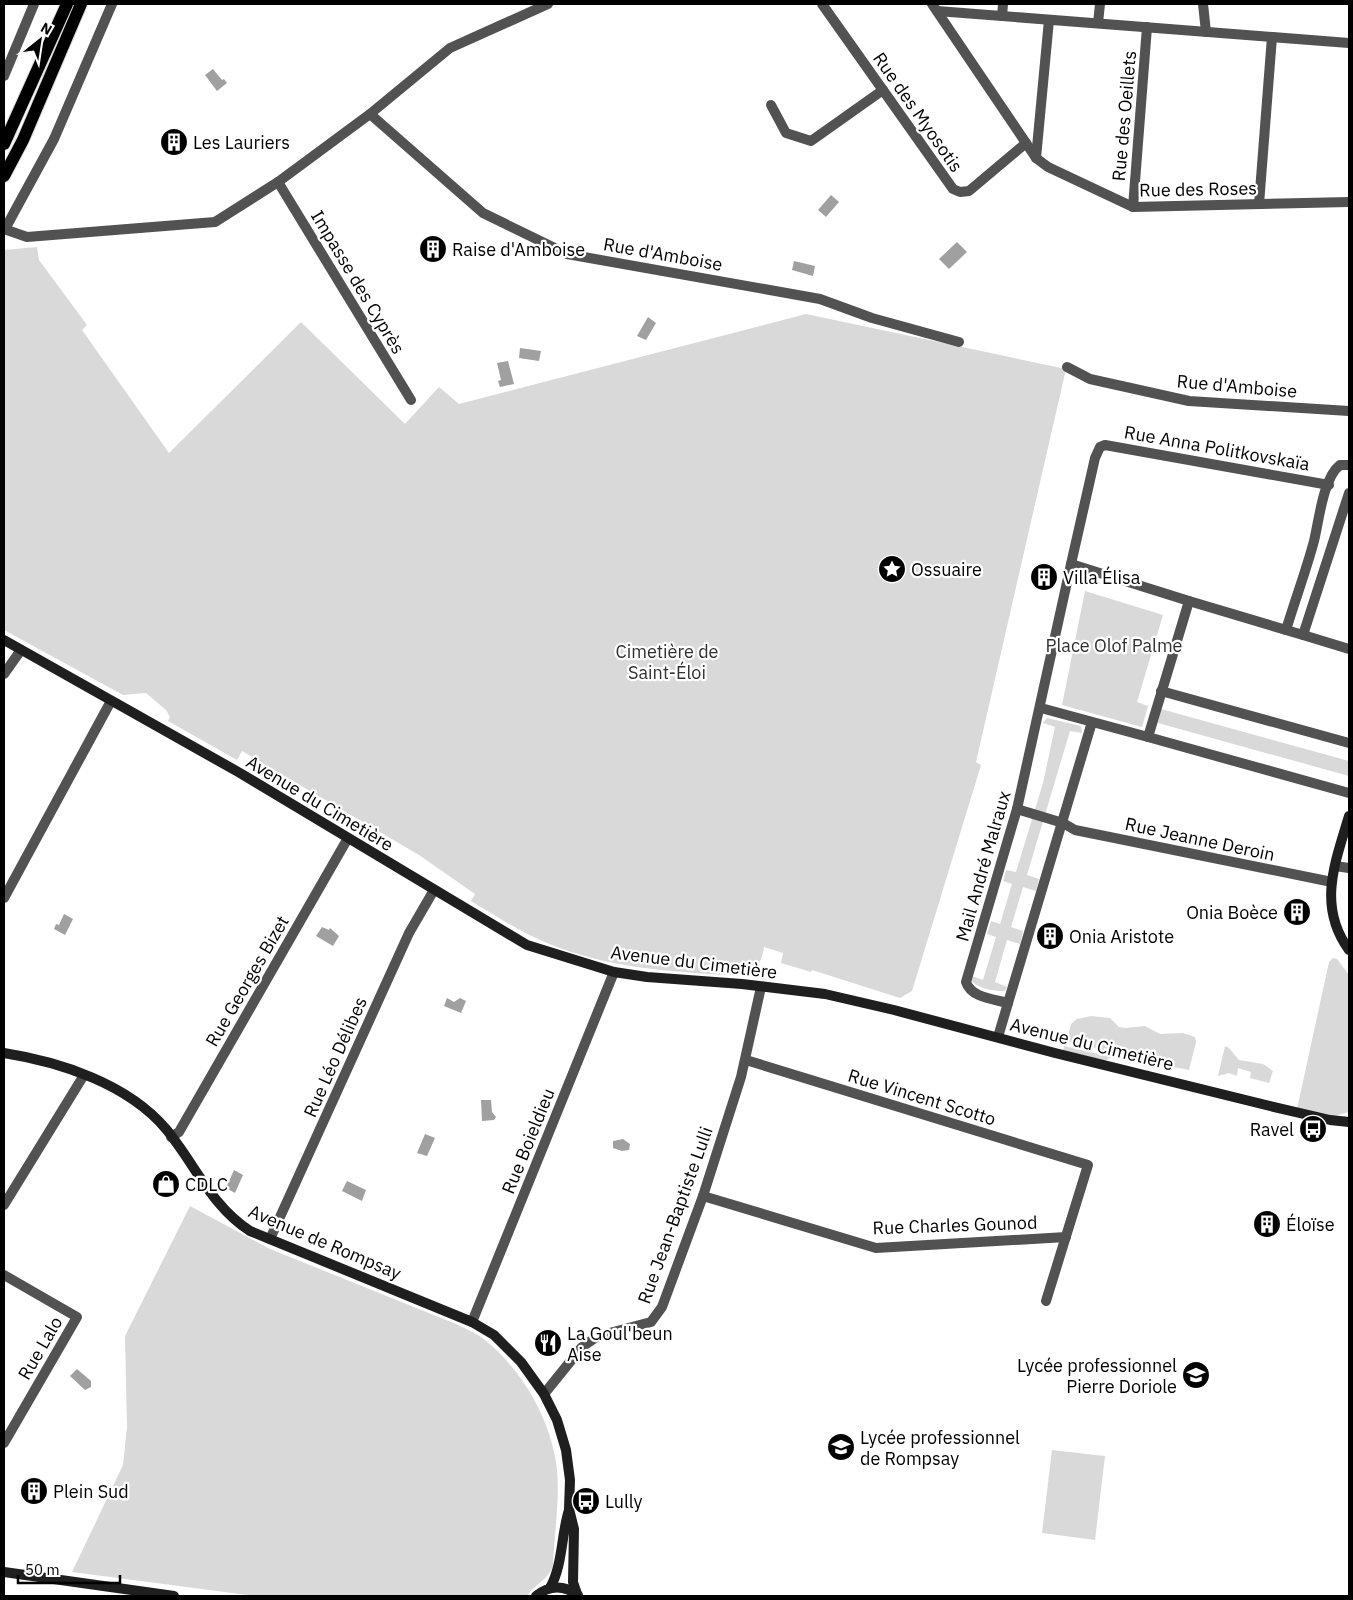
<svg xmlns="http://www.w3.org/2000/svg" width="1353" height="1600" font-family="'IBM Plex Sans',sans-serif">
  <style>
    .green { fill: #d9d9d9 }
    .water { fill: #a0a0a0 }
    .lines { fill: none; stroke-linecap: round; stroke-linejoin: round }
    .primary-casing { stroke: #dbdbdb; stroke-width: 14 }
    .street { stroke: #525252; stroke-width: 10 }
    .secondary { stroke: #1f1f1f; stroke-width: 10 }
    .primary { stroke: #000; stroke-width: 12 }
    .labels { text-anchor: middle; dominant-baseline: central; stroke-width: 4.5; stroke-linejoin: round; paint-order: stroke }
    .street-label { font-size: 18px; fill: #000; stroke: #fff }
    .poi-label { font-size: 18px; fill: #000; stroke: #fff; text-anchor: start }
    .park-label { font-size: 18px; fill: #303030; stroke: #fff }
  </style>
  <rect width="100%" height="100%" fill="#fff"/>
  <g class="green">
    <path d="M37 247 39 260 87 325 82 330 169 453 301 322 405 424 439 387 459 404 806 314 1066 369 976 762 981 765 912 991 900 998 812 970 811 972 781 963 783 953 764 947C762 967 750 974 730 975 669 972 604 967 547 943 520 932 496 916 471 901L475 894 419 855 242 751 237 760 168 721 170 717 166 710 146 693 123 695 4 630V250Z"/>
    <polygon points="1085,591 1163,615 1137,702 1148,706 1142,727 1062,705"/>
    <polygon points="1161,709 1349,761 1349,776 1158,723"/>
    <path d="M1047 718 1081 726 1082 733 1070 731 1027 875 1039 879 1036 891 1023 887 1011 927 1023 931 1020 944 1007 940 995 982 1007 987 1005 991C991 991 982 989 971 981L972 976 983 980 996 937 987 934 991 921 1000 924 1012 884 1003 881 1006 870 1016 872 1043 783 1055 727 1043 723Z"/>
    <polygon points="1333,958 1337,959 1349,975 1349,1112 1331,1117 1297,1109 1329,962"/>
    <polygon points="1091,1016 1110,1018 1119,1027 1125,1028 1145,1026 1160,1034 1183,1033 1195,1037 1196,1042 1189,1070 1163,1065 1157,1057 1127,1049 1120,1054 1067,1041 1071,1024 1077,1019"/>
    <polygon points="1064,1046 1112,1057 1103,1062 1063,1051"/>
    <polygon points="1225,1046 1229,1048 1239,1060 1263,1064 1273,1071 1269,1083 1250,1078 1251,1072 1238,1068 1237,1076 1229,1073 1218,1076"/>
    <path d="M190 1206 270 1249 456 1324C466 1329 478 1334 486 1341 522 1370 549 1417 556 1462 561 1494 554 1534 553 1566 548 1580 535 1584 527 1596H255L72 1572 123 1465 127 1427 125 1336Z"/>
    <polygon points="1052,1450 1105,1456 1095,1540 1042,1533"/>
  </g>
  <g class="water">
    <polygon points="213,69 222,80 224,79 227,83 217,91 205,75"/>
    <polygon points="831,195 839,202 826,217 818,210"/>
    <polygon points="957,242 967,252 949,269 939,259"/>
    <polygon points="794,261 815,266 813,276 792,270"/>
    <polygon points="648,317 656,323 646,340 637,336"/>
    <polygon points="520,348 541,351 539,361 519,358"/>
    <polygon points="508,361 514,384 500,387 498,381 501,380 497,363"/>
    <polygon points="64,914 73,919 65,935 54,929 56,924 59,925"/>
    <polygon points="322,927 329,930 330,928 339,936 333,946 316,936"/>
    <polygon points="447,998 454,1002 460,998 466,1001 461,1013 444,1006"/>
    <polygon points="481,1100 491,1100 492,1112 496,1117 494,1120 482,1121"/>
    <polygon points="425,1134 435,1138 427,1156 417,1153"/>
    <polygon points="623,1139 630,1144 629,1150 622,1151 613,1148 613,1141"/>
    <polygon points="234,1170 243,1175 235,1193 226,1188"/>
    <polygon points="347,1181 366,1190 362,1201 342,1191"/>
    <polygon points="77,1369 91,1381 91,1387 85,1390 70,1376"/>
  </g>
  <g class="lines">
    <g class="primary-casing">
      <g id="primary">
        <polyline points="4,144 67,4"/>
        <polyline points="4,176 23,140 81,4"/>
      </g>
    </g>
    <g class="street">
      <polyline points="822,4 953,189 960,192 969,191 1026,143"/>
      <polyline points="932,4 1026,143 1036,158 1048,167 1133,207 1349,202"/>
      <polyline points="1203,4 1206,32"/>
      <polyline points="937,11 1349,43"/>
      <polyline points="1002,16 1003,4"/>
      <polyline points="1098,23 1100,4"/>
      <polyline points="4,76 34,4"/>
      <polyline points="771,105 786,133 811,141 883,90"/>
      <polyline points="370,114 483,213 567,254 820,299 872,318 959,342"/>
      <polyline points="1036,158 1049,20"/>
      <polyline points="278,182 411,400"/>
      <polyline points="1259,204 1272,37"/>
      <polyline points="1133,207 1147,27"/>
      <polyline points="4,229 27,237 215,222 278,182 370,114 450,48 548,4"/>
      <polyline points="5,229 54,139 112,4"/>
      <polyline points="1067,367 1090,379 1189,401 1349,411"/>
      <polyline points="1071,564 1095,458 1100,447 1105,445 1329,485"/>
      <polyline points="1189,601 1303,635 1349,493"/>
      <path d="M1286 630C1295 600 1306 571 1314 541 1319 521 1323 478 1340 465H1349"/>
      <polyline points="1303,635 1349,649"/>
      <polyline points="4,674 21,650"/>
      <polyline points="1161,691 1349,743"/>
      <path d="M1041 708 1148 737 1189 601 1071 564 1017 809 966 982C971 998 994 999 1008 1003L1092 722"/>
      <polyline points="1148,737 1349,793"/>
      <polyline points="1017,809 1063,823 1075,830 1332,882"/>
      <polyline points="1335,866 1349,868"/>
      <polyline points="4,898 111,701"/>
      <polyline points="998,1037 1008,1003"/>
      <polyline points="746,1060 1088,1165 1046,1301"/>
      <polyline points="171,1137 179,1132 348,838"/>
      <polyline points="703,1196 876,1248 1066,1237"/>
      <polyline points="4,1205 84,1075"/>
      <polyline points="270,1239 409,933 434,890"/>
      <polyline points="4,1275 77,1317 4,1443"/>
      <polyline points="472,1322 614,972"/>
      <polyline points="544,1394 582,1347 598,1336 651,1322 662,1307 703,1196 741,1077 761,987"/>
    </g>
    <g class="secondary">
      <polyline points="4,640 240,773 527,945 614,972 647,977 742,984 825,994 894,1010 1055,1053 1270,1106 1330,1120 1349,1122"/>
      <path d="M1349 816C1335 863 1317 906 1349 950"/>
      <path d="M4 1053C61 1062 128 1084 166 1129 195 1164 211 1206 250 1231L472 1322 494 1335 521 1362 544 1394 557 1420 566 1450 570 1480 569 1509 574 1529 573 1582 577 1594"/>
      <polyline points="4,1572 174,1596"/>
      <path d="M550 1588C563 1565 561 1535 569 1510"/>
      <path d="M536 1596C549 1585 564 1585 578 1595"/>
    </g>
    <use href="#primary" class="primary"/>
  </g>
  <defs>
    <g id="building-disc" transform="scale(1.4375)"><circle r="9.5" fill="#000" stroke="#fff"/><path d="M-4-6H4V6H1V3H-1V6H-4ZM-2.5-4.3h1.7v1.8h-1.7ZM.8-4.3h1.7v1.8H.8ZM-2.5-1h1.7V.8h-1.7ZM.8-1h1.7V.8H.8Z" fill="#fff"/></g>
    <g id="sight-disc" transform="scale(1.4375)"><circle r="9.5" fill="#000" stroke="#fff"/><path d="M0-6L1.8-2.2L6-1.7L2.9 1.2L3.7 5.4L0 3.3L-3.7 5.4L-2.9 1.2L-6-1.7L-1.8-2.2Z" fill="#fff"/></g>
    <g id="bus-disc" transform="scale(1.4375)"><circle r="9.5" fill="#000" stroke="#fff"/><path d="M-5-6H5V4H4V6H2V4H-2V6H-4V4H-5ZM-3.5-4V0h7V-4ZM-3.5 1.2v1.5H-2V1.2ZM2 1.2v1.5H3.5V1.2Z" fill="#fff"/></g>
    <g id="shop-disc" transform="scale(1.4375)"><circle r="9.5" fill="#000" stroke="#fff"/><path d="M-5-2.5h2.3a2.7 3.5 0 0 1 5.4 0H5L5.5 6h-11ZM-1.5-2.5h3a1.5 2.3 0 0 0-3 0Z" fill="#fff"/></g>
    <g id="restaurant-disc" transform="scale(1.4375)"><circle r="9.5" fill="#000" stroke="#fff"/><path d="M-5-6h1v4h1v-4h1v4h1v-4h1v5L-1.5 .5V6h-2V.5L-5-1ZM5-6V6H3V1.5H1.5Q1.5-4 5-6Z" fill="#fff"/></g>
    <g id="school-disc" transform="scale(1.4375)"><circle r="9.5" fill="#000" stroke="#fff"/><path d="M0-5L7-2L0 1L-7-2ZM-4 1L0 2.5L4 1V4Q0 6-4 4Z" fill="#fff"/></g>
  </defs>
  <g fill-rule="evenodd">
    <use href="#building-disc" x="174" y="142"/>
    <use href="#building-disc" x="433" y="249"/>
    <use href="#sight-disc" x="892" y="569"/>
    <use href="#building-disc" x="1044" y="577"/>
    <use href="#building-disc" x="1297" y="912"/>
    <use href="#building-disc" x="1050" y="936"/>
    <use href="#bus-disc" x="1313" y="1129"/>
    <use href="#shop-disc" x="166" y="1184"/>
    <use href="#building-disc" x="1267" y="1224"/>
    <use href="#restaurant-disc" x="548" y="1343"/>
    <use href="#school-disc" x="1196" y="1375"/>
    <use href="#school-disc" x="841" y="1447"/>
    <use href="#building-disc" x="34" y="1491"/>
    <use href="#bus-disc" x="586" y="1501"/>
  </g>
  <g class="labels">
    <g class="street-label">
      <text transform="translate(918 112) rotate(55)">Rue des Myosotis</text>
      <text transform="translate(1124 116) rotate(-85)">Rue des Oeillets</text>
      <text transform="translate(1198 189) rotate(-1)">Rue des Roses</text>
      <text transform="translate(663 254) rotate(10)">Rue d'Amboise</text>
      <text transform="translate(358 282) rotate(59)">Impasse des Cyprès</text>
      <text transform="translate(1237 386) rotate(5)">Rue d'Amboise</text>
      <text transform="translate(1217 448) rotate(10)">Rue Anna Politkovskaïa</text>
      <text transform="translate(320 803) rotate(31)">Avenue du Cimetière</text>
      <text transform="translate(1200 839) rotate(12)">Rue Jeanne Deroin</text>
      <text transform="translate(983 866) rotate(-74)">Mail André Malraux</text>
      <text transform="translate(694 962) rotate(7)">Avenue du Cimetière</text>
      <text transform="translate(247 981) rotate(-60)">Rue Georges Bizet</text>
      <text transform="translate(1092 1044) rotate(14)">Avenue du Cimetière</text>
      <text transform="translate(335 1057) rotate(-66)">Rue Léo Délibes</text>
      <text transform="translate(922 1097) rotate(17)">Rue Vincent Scotto</text>
      <text transform="translate(528 1141) rotate(-68)">Rue Boieldieu</text>
      <text transform="translate(675 1215) rotate(-70)">Rue Jean-Baptiste Lulli</text>
      <text transform="translate(955 1225) rotate(-2)">Rue Charles Gounod</text>
      <text transform="translate(325 1242) rotate(23)">Avenue de Rompsay</text>
      <text transform="translate(40 1348) rotate(-60)">Rue Lalo</text>
    </g>
    <g class="poi-label">
      <text x="193" y="142">Les Lauriers</text>
      <text x="452" y="249">Raise d'Amboise</text>
      <text x="911" y="569">Ossuaire</text>
      <text x="1063" y="577">Villa Élisa</text>
      <text x="1278" y="912" text-anchor="end">Onia Boèce</text>
      <text x="1069" y="936">Onia Aristote</text>
      <text x="1294" y="1129" text-anchor="end">Ravel</text>
      <text x="185" y="1184">CDLC</text>
      <text x="1286" y="1224">Éloïse</text>
      <text x="567" y="1333">La Goul'beun<tspan x="567" dy="21">Aise</tspan></text>
      <text x="1177" y="1365" text-anchor="end">Lycée professionnel<tspan x="1177" dy="21">Pierre Doriole</tspan></text>
      <text x="860" y="1437">Lycée professionnel<tspan x="860" dy="21">de Rompsay</tspan></text>
      <text x="53" y="1491">Plein Sud</text>
      <text x="605" y="1501">Lully</text>
    </g>
    <g class="park-label">
      <text x="1114" y="645">Place Olof Palme</text>
      <text x="667" y="651">Cimetière de<tspan x="667" dy="21">Saint-Éloi</tspan></text>
    </g>
  </g>
  <rect width="1353" height="1600" fill="none" stroke="#000000" stroke-width="10"/>
  <g transform="translate(40 40) rotate(30)" stroke="#ffffff" stroke-width="4" paint-order="stroke">
  <path d="M0-4L9 19L0 12L-9 19Z" fill="#000000"/>
  <text y="-8" font-size="14" font-weight="bold" text-anchor="middle" fill="#000000">N</text>
  </g>
  <path d="M18 1575v8h102v-8" fill="none" stroke="#000000" stroke-width="2.5"/>
  <text x="25" y="1575" font-size="15" fill="#000000" stroke="#ffffff" stroke-width="4" paint-order="stroke">50 m</text>
</svg>
